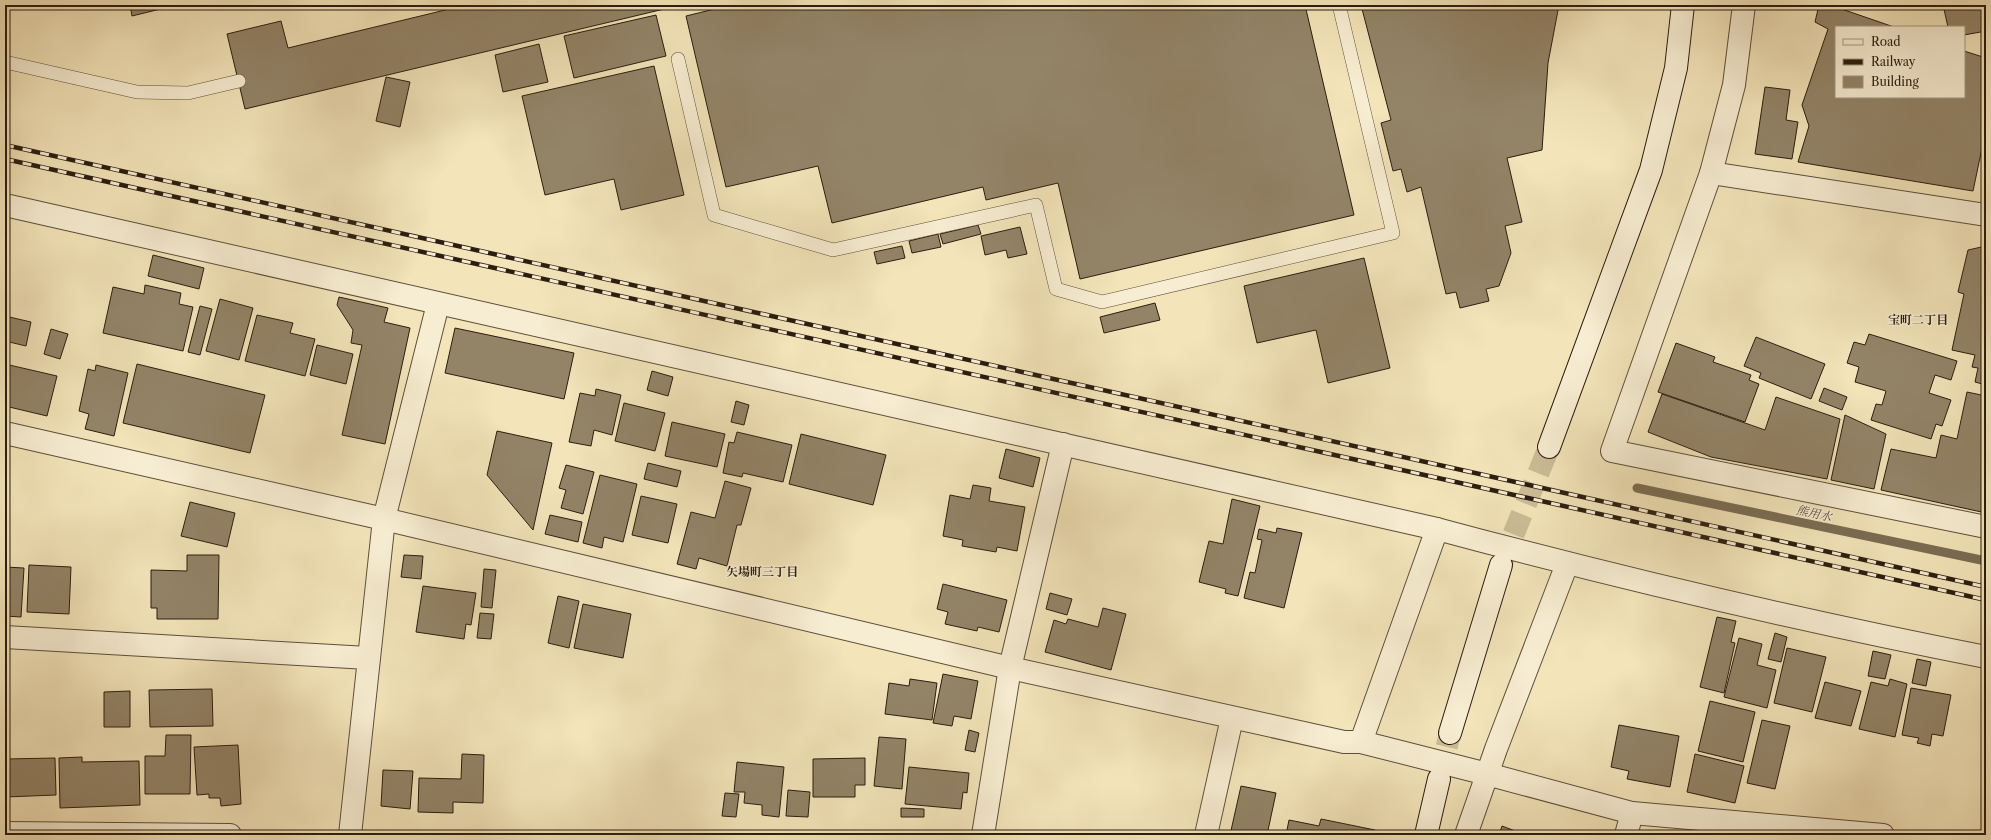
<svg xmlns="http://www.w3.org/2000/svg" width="1991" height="840" font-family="'Libre Caslon Text','Noto Serif JP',serif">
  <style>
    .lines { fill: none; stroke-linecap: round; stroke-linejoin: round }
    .stream { stroke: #7a6c53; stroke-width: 9 }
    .building { fill: #938468; stroke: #2b1d10 }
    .secondary-tunnel { stroke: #cbbc97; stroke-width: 22; stroke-dasharray: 22 11; stroke-linecap: butt }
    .lane-casing { stroke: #5d4f3a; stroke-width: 14 }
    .street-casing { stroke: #5d4f3a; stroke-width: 24 }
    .secondary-casing { stroke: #2b1d10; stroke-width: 24 }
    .lane { stroke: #f7edd2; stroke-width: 13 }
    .street { stroke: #f7edd2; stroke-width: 22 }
    .secondary { stroke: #f7edd2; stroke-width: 22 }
    .rail-casing { stroke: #2b1d10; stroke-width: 4.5 }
    .rail { stroke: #f7edd2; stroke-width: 3; stroke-dasharray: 9; stroke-linecap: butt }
    .labels { text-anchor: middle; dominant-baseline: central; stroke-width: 3; stroke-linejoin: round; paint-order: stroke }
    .neighbourhood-label { font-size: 12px; font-weight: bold; fill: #2b1d10; stroke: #f7edd2 }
    .water-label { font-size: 12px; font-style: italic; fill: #60513d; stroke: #f7edd2 }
  </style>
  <rect width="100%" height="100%" fill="#f3e4b9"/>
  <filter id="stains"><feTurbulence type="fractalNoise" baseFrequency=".005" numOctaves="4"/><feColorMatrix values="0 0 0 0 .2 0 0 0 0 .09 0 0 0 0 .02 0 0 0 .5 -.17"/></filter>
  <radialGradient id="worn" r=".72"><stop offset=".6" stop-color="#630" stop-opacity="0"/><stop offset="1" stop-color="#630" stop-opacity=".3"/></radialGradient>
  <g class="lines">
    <polyline class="stream" points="1637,488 1986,561"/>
  </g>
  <g class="building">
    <polygon points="130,5 177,5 132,16"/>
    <polygon points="466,5 681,5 245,109 227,34 281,21 288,48"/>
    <polygon points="731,5 1305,5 1354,215 1080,279 1058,183 986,200 983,187 832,223 818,166 726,187 686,16"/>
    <polygon points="1361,5 1559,5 1548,63 1542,150 1507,158 1522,222 1505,226 1511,253 1499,286 1486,289 1489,301 1460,308 1456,292 1446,294 1421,187 1407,192 1401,169 1393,171 1381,123 1391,120"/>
    <polygon points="1819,5 1830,5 1894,27 1836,27 1836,97 1964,97 1964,51 1986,58 1986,88 1984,95 1986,95 1986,129 1973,191 1798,162 1809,126 1802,105 1828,29 1815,22"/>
    <polygon points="1943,5 1986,5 1986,31 1964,35 1964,27 1948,27"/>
    <polygon points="656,15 666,56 574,78 564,36"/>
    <polygon points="539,44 548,82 503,92 495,55"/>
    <polygon points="654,66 684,195 621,210 614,179 545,195 522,96"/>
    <polygon points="386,77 410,82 400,127 376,121"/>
    <polygon points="1765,87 1790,90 1786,120 1798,122 1792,159 1755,154"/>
    <polygon points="978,225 981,234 943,244 940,234"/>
    <polygon points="1020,227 1027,254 1008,258 1006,250 985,255 981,236"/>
    <polygon points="938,234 941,247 912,253 909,241"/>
    <polygon points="902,246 905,258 877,264 874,252"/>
    <polygon points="1986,246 1986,385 1975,382 1978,368 1972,367 1975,355 1952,350 1964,294 1958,292 1968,250"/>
    <polygon points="153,255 204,268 199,289 148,276"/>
    <polygon points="1364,258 1390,368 1328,383 1316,330 1257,343 1244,286"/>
    <polygon points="145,285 181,293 179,304 193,307 183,351 103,333 113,287 144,294"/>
    <polygon points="339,297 388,308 384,322 410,328 385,444 342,435 362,345 351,343 353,330 337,305"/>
    <polygon points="220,299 253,308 239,360 206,351"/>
    <polygon points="1155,303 1160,320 1104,333 1100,317"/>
    <polygon points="200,306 212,309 200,355 188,352"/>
    <polygon points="257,315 293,323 290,333 315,339 305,376 245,361"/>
    <polygon points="5,316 31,322 26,346 5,341"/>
    <polygon points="455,328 574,353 564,399 445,373"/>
    <polygon points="51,329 68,334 60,359 44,354"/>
    <polygon points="1869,334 1957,361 1951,380 1935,375 1929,393 1951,400 1942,426 1936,424 1931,439 1871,420 1876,404 1882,405 1886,391 1855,382 1859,367 1847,363 1854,342 1865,345"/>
    <polygon points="1756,337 1825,364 1811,399 1759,378 1761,373 1744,366"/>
    <polygon points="1676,343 1715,357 1713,362 1751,375 1749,380 1759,384 1745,422 1658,392"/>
    <polygon points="317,345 353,354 346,384 310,375"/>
    <polygon points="5,364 57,376 47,416 5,406"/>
    <polygon points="137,364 265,395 250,453 123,423"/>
    <polygon points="96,365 128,373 114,436 85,429 89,414 79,411 88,369 95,371"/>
    <polygon points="652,371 673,377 668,396 647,390"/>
    <polygon points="1824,388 1847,397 1842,410 1819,401"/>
    <polygon points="596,389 621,395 612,435 594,430 591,446 569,442 580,393 595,396"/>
    <polygon points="1967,392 1986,396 1986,513 1881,490 1891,449 1936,458 1941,435 1957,439"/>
    <polygon points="1662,394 1765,430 1776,397 1840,419 1827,479 1711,457 1648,432"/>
    <polygon points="736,401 749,405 744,425 731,422"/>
    <polygon points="624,403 665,413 655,451 615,441"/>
    <polygon points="1845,415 1886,434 1874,489 1831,480"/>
    <polygon points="672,422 725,434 717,467 665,456"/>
    <polygon points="497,431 552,443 533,530 487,475"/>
    <polygon points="737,432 792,445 783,482 743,473 742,477 723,473 729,442 734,443"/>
    <polygon points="801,434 886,455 873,505 789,484"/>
    <polygon points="1006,449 1040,458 1033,487 999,478"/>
    <polygon points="648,463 681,471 677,487 644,479"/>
    <polygon points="566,465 594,472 583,514 561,508 566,490 559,488"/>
    <polygon points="600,475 637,484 623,542 604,537 602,548 583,543"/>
    <polygon points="725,481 751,488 741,525 737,525 727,566 699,558 696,569 677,564 691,512 715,518"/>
    <polygon points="973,485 991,488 989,501 1025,507 1017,551 997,547 996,552 962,546 963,540 943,536 950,495 970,499"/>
    <polygon points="641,496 677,504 668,543 632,535"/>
    <polygon points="1232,499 1260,506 1238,596 1225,593 1226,589 1199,582 1209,541 1223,544"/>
    <polygon points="190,502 235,513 227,547 181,536"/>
    <polygon points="550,515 582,522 578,542 545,534"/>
    <polygon points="1277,528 1302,533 1284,608 1244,598 1250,572 1255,573 1262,540 1257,539 1259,529 1276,533"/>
    <polygon points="187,555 219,555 218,619 157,619 157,608 151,608 151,570 187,571"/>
    <polygon points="404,555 423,556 421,579 401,577"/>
    <polygon points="29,565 71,567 69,614 27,612"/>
    <polygon points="5,567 24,568 21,617 5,616"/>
    <polygon points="484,569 496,570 492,608 481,607"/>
    <polygon points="943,584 1007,600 999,632 978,627 977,631 945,624 948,612 937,609"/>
    <polygon points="423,586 476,593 471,625 466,624 464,639 416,632"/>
    <polygon points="1050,593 1072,599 1067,615 1046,609"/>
    <polygon points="558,596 579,601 569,648 548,643"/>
    <polygon points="583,604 631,614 623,658 574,648"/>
    <polygon points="1103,608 1126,614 1111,670 1045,652 1054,620 1066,624 1068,619 1098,627"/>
    <polygon points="480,613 494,614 491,639 477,638"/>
    <polygon points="1717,617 1736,621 1731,642 1735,643 1724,693 1700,687"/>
    <polygon points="1775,633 1787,637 1781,662 1768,659"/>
    <polygon points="1739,638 1762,644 1757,665 1776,670 1767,708 1724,697"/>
    <polygon points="1787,648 1826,657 1812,712 1774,703"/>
    <polygon points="1873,651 1891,655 1885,679 1868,676"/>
    <polygon points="1917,659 1931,662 1926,686 1912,683"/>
    <polygon points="943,674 978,681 971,719 954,716 952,726 933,723"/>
    <polygon points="910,679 937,683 932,720 885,714 889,683 909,686"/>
    <polygon points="1890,679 1907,684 1895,737 1859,729 1871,682 1888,686"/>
    <polygon points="1825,682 1861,691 1851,726 1815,718"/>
    <polygon points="1911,688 1951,695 1943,736 1932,734 1930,746 1917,743 1919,738 1902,735"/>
    <polygon points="212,689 213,726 150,727 149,690"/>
    <polygon points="130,691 130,727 104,727 104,692"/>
    <polygon points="1710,701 1755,712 1743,762 1698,751"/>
    <polygon points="1762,720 1790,726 1775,789 1747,783"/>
    <polygon points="1619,725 1679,736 1670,787 1627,779 1629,771 1611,767"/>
    <polygon points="969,730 979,733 975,752 965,750"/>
    <polygon points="166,735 191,735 190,794 145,794 145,756 165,756"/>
    <polygon points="879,737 906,739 902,789 874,786"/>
    <polygon points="238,745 241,804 221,806 220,798 209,798 209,794 197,795 194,747"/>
    <polygon points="462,754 484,755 483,803 453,802 453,813 418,812 419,778 461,779"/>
    <polygon points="1695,754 1744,766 1735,803 1687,792"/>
    <polygon points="82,757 82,762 139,761 140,805 60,808 59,758"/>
    <polygon points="55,758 56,795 5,797 5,759"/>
    <polygon points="865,758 865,785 855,785 855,797 813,797 813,759"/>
    <polygon points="737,762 784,767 779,817 762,815 762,805 744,803 745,792 734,792"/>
    <polygon points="909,767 969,773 967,793 963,792 961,809 905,804"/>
    <polygon points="383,770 413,771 410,809 381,806"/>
    <polygon points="1241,786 1276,793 1267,835 1230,835"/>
    <polygon points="788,790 810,792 808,817 786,816"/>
    <polygon points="725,793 739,794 736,817 722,816"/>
    <polygon points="901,808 924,809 924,817 901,817"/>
    <polygon points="1321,819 1375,830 1374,835 1286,835 1289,820 1319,826"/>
    <polygon points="1502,826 1526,835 1499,835"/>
  </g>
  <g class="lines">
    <g class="secondary-tunnel">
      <polyline points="1501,565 1549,447"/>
      <polyline points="1439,779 1450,733"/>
    </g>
    <g class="lane-casing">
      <g id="lane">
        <polyline points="678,59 714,215 833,250 1036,205 1056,289 1102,302 1393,233 1339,5"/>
        <polyline points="5,62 137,92 188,93 239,81"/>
      </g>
    </g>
    <g class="street-casing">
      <g id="street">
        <polyline points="1744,5 1734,85 1711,173 1612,451 1986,527"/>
        <polyline points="1711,173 1986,215"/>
        <path d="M5 205 1437 529C1619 578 1802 621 1986 657"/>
        <polyline points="5,433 384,519 1010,668 1344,742 1361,742 1487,774 1632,813 1883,835"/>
        <polyline points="5,637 368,658"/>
        <polyline points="1361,742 1437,529"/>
        <polyline points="5,833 230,835"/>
        <polyline points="350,835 384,519 438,304"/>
        <polyline points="983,835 1010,668 1063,444"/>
        <polyline points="1206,835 1232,718"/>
        <polyline points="1466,835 1496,749 1567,564"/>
        <polyline points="1626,835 1632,813"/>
      </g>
    </g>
    <g class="secondary-casing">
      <g id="secondary">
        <polyline points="1549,447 1651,170 1676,68 1683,5"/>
        <polyline points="1450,733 1501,565"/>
        <polyline points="1426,835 1439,779"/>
      </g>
    </g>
    <use href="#lane" class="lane"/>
    <use href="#street" class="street"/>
    <use href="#secondary" class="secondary"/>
    <g class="rail-casing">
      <g id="rail">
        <polyline points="5,145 1986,587"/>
        <polyline points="5,159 1986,600"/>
      </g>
    </g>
    <use href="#rail" class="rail"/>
  </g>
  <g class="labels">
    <g class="neighbourhood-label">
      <text x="1918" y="319">宝町二丁目</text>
      <text x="762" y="571">矢場町三丁目</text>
    </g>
    <g class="water-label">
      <text transform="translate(1814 513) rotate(12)">熊用水</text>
    </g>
  </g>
  <rect width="1991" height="840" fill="none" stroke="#f3e4b9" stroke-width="20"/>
  <rect x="6" y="6" width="1979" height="828" fill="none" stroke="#2b1d10" stroke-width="2"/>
  <rect x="10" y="10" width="1971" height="820" fill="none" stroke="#2b1d10"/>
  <rect x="1835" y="26" width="130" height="72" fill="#f7edd2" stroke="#a59a84"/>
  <rect x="1843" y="39" width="20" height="6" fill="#f7edd2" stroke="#a59a84"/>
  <text x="1871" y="46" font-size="12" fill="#2b1d10">Road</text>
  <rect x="1843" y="59" width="20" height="6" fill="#2b1d10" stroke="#a59a84"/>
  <text x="1871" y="66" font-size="12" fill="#2b1d10">Railway</text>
  <rect x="1843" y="76" width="20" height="12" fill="#938468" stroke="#a59a84"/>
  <text x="1871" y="86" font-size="12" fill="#2b1d10">Building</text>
  <rect width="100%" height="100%" filter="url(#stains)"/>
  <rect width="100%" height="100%" fill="url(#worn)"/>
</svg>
